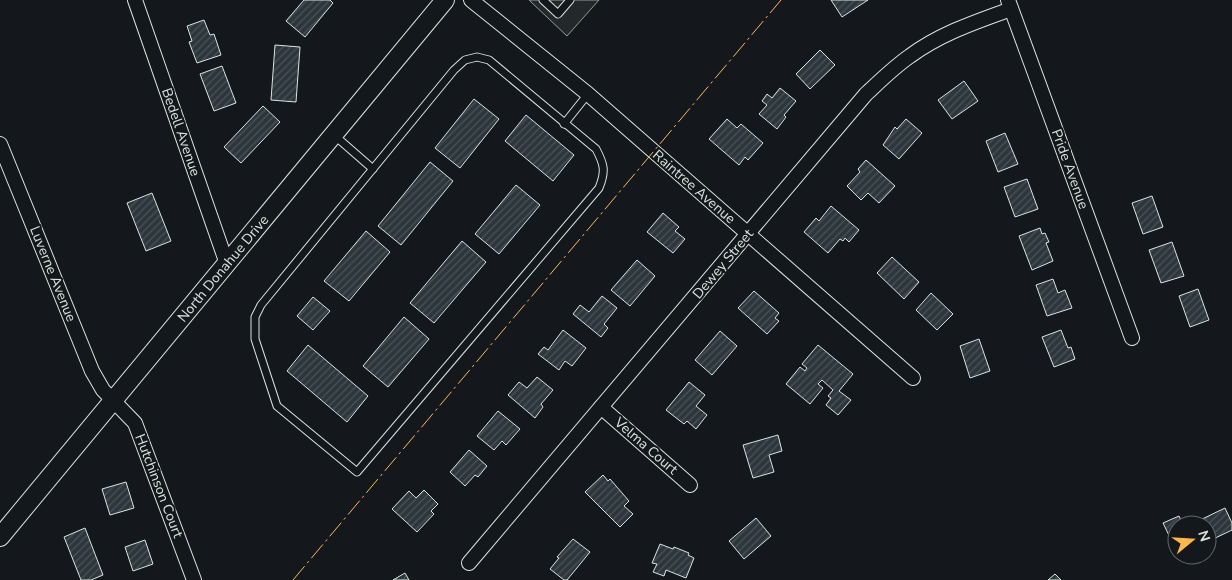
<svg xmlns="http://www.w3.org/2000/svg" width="1232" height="580" font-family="'Nunito Sans',sans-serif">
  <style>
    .parking { fill: #24282b; stroke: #939e99 }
    .building { fill: url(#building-hatch); stroke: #d8e6dc }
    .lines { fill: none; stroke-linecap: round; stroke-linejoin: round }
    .service-casing { stroke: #d8e6dc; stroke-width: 9 }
    .minor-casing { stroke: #d8e6dc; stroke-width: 16 }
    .tertiary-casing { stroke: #d8e6dc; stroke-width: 20 }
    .service { stroke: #14181c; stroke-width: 7 }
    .minor { stroke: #14181c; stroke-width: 14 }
    .tertiary { stroke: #14181c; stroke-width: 18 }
    .power { stroke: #ffb74d; stroke-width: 1; stroke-dasharray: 18 4 2.5 4; stroke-linecap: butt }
    .labels { text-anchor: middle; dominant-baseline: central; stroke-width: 4; stroke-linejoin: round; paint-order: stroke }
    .street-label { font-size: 14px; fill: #d8e6dc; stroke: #14181c }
  </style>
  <defs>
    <pattern id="building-hatch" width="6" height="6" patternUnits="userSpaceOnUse" patternTransform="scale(1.25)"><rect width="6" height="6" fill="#2c363c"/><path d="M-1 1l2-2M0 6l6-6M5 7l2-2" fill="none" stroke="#4a5358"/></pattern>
  </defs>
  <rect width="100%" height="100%" fill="#14181c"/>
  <polygon class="parking" points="529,0 599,0 567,36"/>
  <g class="building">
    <polygon points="304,0 330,0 333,3 305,37 286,21"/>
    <polygon points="831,0 868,0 842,17"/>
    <polygon points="204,20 210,35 214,34 221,55 197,63 189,42 192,41 187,26"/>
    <polygon points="275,45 300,47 296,102 271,100"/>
    <polygon points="820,50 835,65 810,89 796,74"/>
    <polygon points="222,66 236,103 214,111 200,74"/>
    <polygon points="964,81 978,101 952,119 938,100"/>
    <polygon points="780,88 796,101 784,115 786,117 777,129 759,114 767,105 762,101 767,94 772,98"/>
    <polygon points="474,99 499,119 460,168 435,148"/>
    <polygon points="263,106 280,122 241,163 224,147"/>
    <polygon points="526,115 574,155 553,181 505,141"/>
    <polygon points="727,119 737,128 741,124 763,143 748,160 745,157 739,165 709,139"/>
    <polygon points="906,119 922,133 899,159 883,145 895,127 897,129"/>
    <polygon points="1005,133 1018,164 998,172 986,141"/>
    <polygon points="866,160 895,186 879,203 868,193 861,200 847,186 860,172 858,169"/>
    <polygon points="430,162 453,181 401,245 378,226"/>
    <polygon points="1027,179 1038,209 1015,217 1004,187"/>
    <polygon points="516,185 540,205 499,254 475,234"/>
    <polygon points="152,193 171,241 146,251 127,203"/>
    <polygon points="1152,196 1163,227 1143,234 1132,203"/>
    <polygon points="831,206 859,230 849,242 845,238 843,241 840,239 828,253 804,232 816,218 819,221"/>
    <polygon points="663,213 679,227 675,231 685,239 673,253 647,232"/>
    <polygon points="1040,228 1042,234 1045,233 1049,242 1046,243 1053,261 1032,270 1019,236"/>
    <polygon points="366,231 390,252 349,301 324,281"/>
    <polygon points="462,241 486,262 434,323 410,303"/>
    <polygon points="1172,242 1184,276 1161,283 1149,250"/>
    <polygon points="892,257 919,282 904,299 877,273"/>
    <polygon points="637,260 655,276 630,306 611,290"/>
    <polygon points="1053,279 1058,293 1065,290 1072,308 1047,316 1036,285"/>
    <polygon points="1198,289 1209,320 1190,327 1179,296"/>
    <polygon points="754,291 779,313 775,318 779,321 767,334 738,308"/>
    <polygon points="931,293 953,314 937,330 916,310"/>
    <polygon points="602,296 617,308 604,324 608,328 601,337 573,314 580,305 589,312"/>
    <polygon points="313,297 330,311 313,330 297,316"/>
    <polygon points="404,317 429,339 388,387 363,366"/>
    <polygon points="563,330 586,348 572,366 565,361 559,370 538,354 544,347 548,350"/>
    <polygon points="1061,330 1068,348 1071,347 1075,359 1054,367 1042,337"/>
    <polygon points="720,331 737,346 712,375 695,360"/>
    <polygon points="979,339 990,371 970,378 960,346"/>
    <polygon points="308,345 368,396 347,422 287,371"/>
    <polygon points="818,345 853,374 839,391 851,400 838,415 826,405 831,398 828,396 833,390 822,380 818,384 823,388 810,404 786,384 800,367 805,371 807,368 802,364"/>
    <polygon points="537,377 553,390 541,404 543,407 535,418 508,395 519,382 527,388"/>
    <polygon points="689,382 705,395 696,406 707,415 696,429 687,421 684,424 666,410"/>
    <polygon points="498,411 520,429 506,445 502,441 494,450 477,436"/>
    <polygon points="778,435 782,451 769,455 774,472 753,478 743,445"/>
    <polygon points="469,450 487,466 478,477 475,475 465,486 450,472"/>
    <polygon points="603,475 608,481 610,479 629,501 624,506 633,514 620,527 585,492"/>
    <polygon points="126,482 134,508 110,515 102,489"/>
    <polygon points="424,490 438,504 431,511 434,514 417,532 392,509 409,491 416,498"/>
    <polygon points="1225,508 1232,523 1232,530 1207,542 1207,525 1198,525 1196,522"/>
    <polygon points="1179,516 1183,525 1177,525 1177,552 1163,523"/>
    <polygon points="756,518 771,536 744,559 729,541"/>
    <polygon points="85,528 103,575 91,580 81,580 64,537"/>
    <polygon points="573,539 590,552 567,580 564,580 550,569 559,558 557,557"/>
    <polygon points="145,540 153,564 133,571 125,547"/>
    <polygon points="660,544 673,549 674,547 689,553 688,555 694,558 686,578 666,570 664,576 653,572 657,564 652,563"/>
    <polygon points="405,573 409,580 393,580"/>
    <polygon points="1055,574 1061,580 1048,580"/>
  </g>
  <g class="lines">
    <g class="service-casing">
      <g id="service">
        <polyline points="543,0 558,14 570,0"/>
        <path d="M477 57 489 60 596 149C604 164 606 171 599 188L357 472 277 406 255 339V317L261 305 454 70 465 60Z"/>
        <polyline points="564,124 588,94"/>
        <polyline points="334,135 373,169"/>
      </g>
    </g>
    <g class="minor-casing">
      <g id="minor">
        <polyline points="135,0 227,264"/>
        <polyline points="471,0 588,94 913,378"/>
        <polyline points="1008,0 1132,338"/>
        <polyline points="0,144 92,371 103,390 135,423 194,580"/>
        <polyline points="601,407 690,485"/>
        <path d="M469 563 866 94C880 81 894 67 910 56 941 33 976 22 1011 9"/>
      </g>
    </g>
    <g class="tertiary-casing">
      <g id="tertiary">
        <path id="s1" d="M0 537 445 0"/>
      </g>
    </g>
    <use href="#service" class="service"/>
    <use href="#minor" class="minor"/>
    <use href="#tertiary" class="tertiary"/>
    <polyline class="power" points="293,580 781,0"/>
  </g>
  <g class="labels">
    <g class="street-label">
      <text transform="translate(181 132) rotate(71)">Bedell Avenue</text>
      <text transform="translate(1070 169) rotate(70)">Pride Avenue</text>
      <text transform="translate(694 187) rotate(41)">Raintree Avenue</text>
      <text transform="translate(723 264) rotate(-50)">Dewey Street</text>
      <text stroke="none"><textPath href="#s1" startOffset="349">North Donahue Drive</textPath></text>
      <text transform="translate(53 274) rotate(68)">Luverne Avenue</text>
      <text transform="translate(646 446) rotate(41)">Velma Court</text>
      <text transform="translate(159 486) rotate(69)">Hutchinson Court</text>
    </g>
  </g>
  <g transform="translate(1192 540) rotate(72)"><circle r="24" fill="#14181c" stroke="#626a69"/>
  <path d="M0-4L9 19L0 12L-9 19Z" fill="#ffb74d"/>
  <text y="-8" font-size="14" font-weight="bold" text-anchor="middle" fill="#d8e6dc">N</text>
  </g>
</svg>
